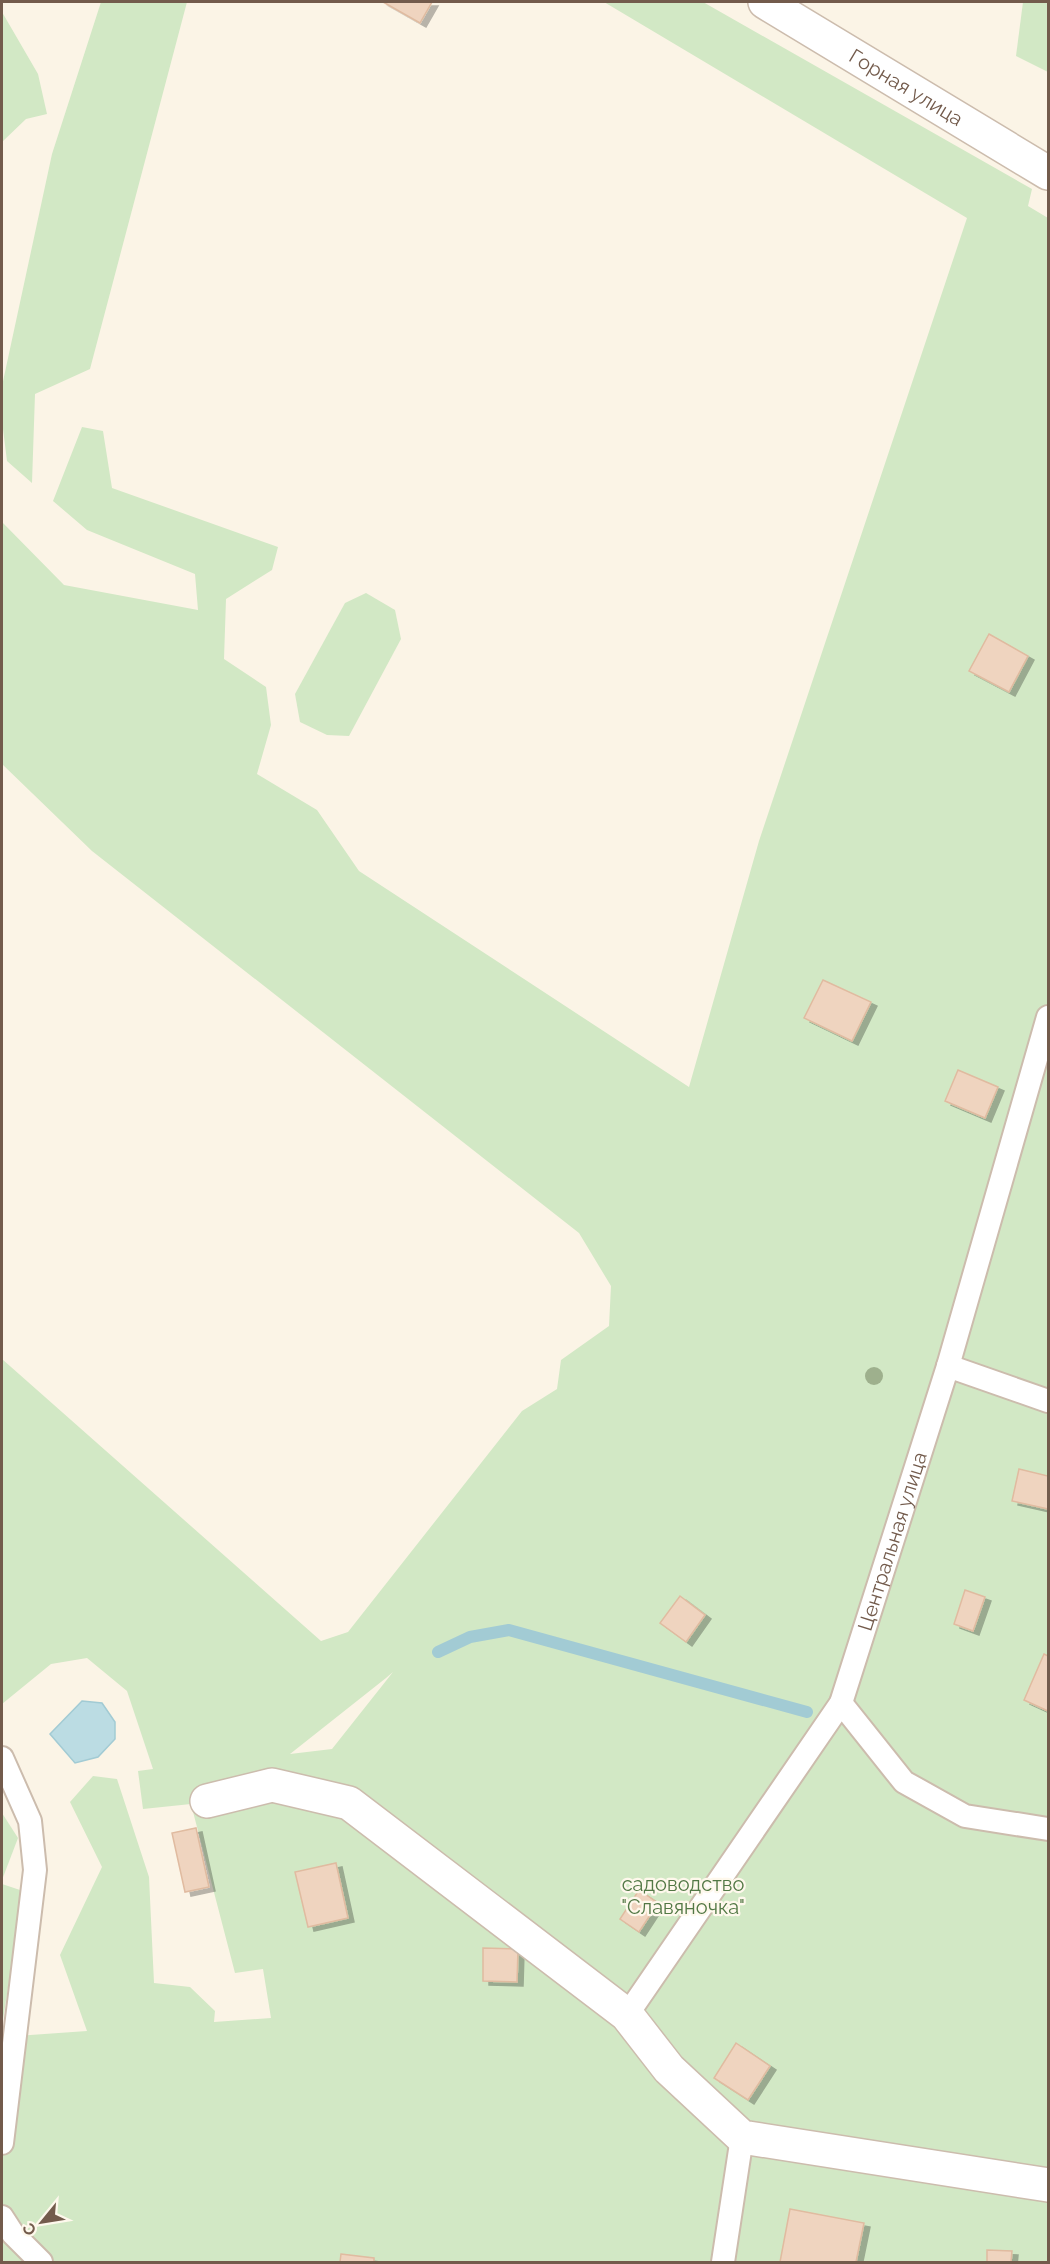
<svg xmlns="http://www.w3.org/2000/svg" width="1050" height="2264" font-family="Raleway,sans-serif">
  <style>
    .green { fill: #d2e8c5; fill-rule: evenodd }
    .water { fill: #bbdce3; stroke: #a2cbd4; stroke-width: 1.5 }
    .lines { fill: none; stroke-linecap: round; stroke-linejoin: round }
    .stream { stroke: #a2cbd4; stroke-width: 12 }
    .building { fill: #efd4bf; stroke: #e0bba0; stroke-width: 1.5; filter: url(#shadow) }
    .service-casing { stroke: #ccbcad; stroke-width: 26 }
    .minor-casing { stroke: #ccbcad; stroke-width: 36 }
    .service { stroke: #fff; stroke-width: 22 }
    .minor { stroke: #fff; stroke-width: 33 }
    .tree { fill: #9eb08d }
    .labels { text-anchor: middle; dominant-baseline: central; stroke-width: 4.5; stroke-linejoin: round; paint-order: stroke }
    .street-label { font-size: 20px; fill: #735b4c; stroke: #fef8ec }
    .park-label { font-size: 20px; fill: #527845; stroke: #fef8ec }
  </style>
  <defs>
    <filter id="shadow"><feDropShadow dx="6" dy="4" stdDeviation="0" flood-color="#0004"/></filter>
  </defs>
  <rect width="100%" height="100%" fill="#fbf4e6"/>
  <g class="green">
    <polygon points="101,2 187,2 90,369 35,394 32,483 7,461 2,421 2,386 52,154"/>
    <path d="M604 2H703L1032 189 1028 206 1048 218V2262H2V2037L87 2031 60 1955 102 1867 70 1802 93 1776 117 1779 149 1877 154 1983 190 1987 215 2011 214 2022 271 2018 263 1969 235 1973 191 1804 143 1809 138 1771 153 1769 127 1691 87 1658 51 1664 2 1704V1359L321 1641 348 1632 522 1411 557 1389 561 1360 609 1326 611 1286 579 1233 92 851 2 764V522L64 585 198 610 195 574 87 530 53 501 82 427 103 431 112 488 278 547 272 570 226 599 224 659 266 687 271 725 257 774 317 810 359 871 689 1087 759 841 967 218ZM393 1672 332 1749 290 1754 386 1678Z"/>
    <polygon points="1023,2 1048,2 1048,72 1016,56"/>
    <polygon points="2,12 38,74 47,114 26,119 2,142"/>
    <polygon points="366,593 395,610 401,639 349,736 327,735 300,722 295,694 345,603"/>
    <polygon points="2,1813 18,1838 2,1880"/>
    <polygon points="2,1884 23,1891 2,2026"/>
  </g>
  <polygon class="water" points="82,1701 102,1703 115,1722 115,1739 98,1757 75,1763 50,1734"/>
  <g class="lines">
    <polyline class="stream" points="438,1652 470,1637 509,1630 807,1712"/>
  </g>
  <g class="building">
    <polygon points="383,2 432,2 420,23"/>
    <polygon points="989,634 1028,656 1009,692 969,671"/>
    <polygon points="823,980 871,1002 852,1041 804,1018"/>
    <polygon points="958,1070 998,1087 985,1118 945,1101"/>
    <polygon points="1019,1469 1048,1476 1048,1509 1012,1501"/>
    <polygon points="965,1590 985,1597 973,1631 954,1624"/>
    <polygon points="680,1596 705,1615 686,1642 660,1623"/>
    <polygon points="1044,1654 1048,1656 1048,1711 1024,1700"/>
    <polygon points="196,1828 209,1887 185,1892 172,1833"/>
    <polygon points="336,1863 348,1918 308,1927 295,1872"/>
    <polygon points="639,1890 658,1903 639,1932 620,1919"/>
    <polygon points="483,1948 518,1949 517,1982 483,1981"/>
    <polygon points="736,2043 770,2066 748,2100 714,2078"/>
    <polygon points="790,2209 864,2223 856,2262 780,2262"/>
    <polygon points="987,2250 1012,2251 1011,2262 987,2262"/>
    <polygon points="341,2254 374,2258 374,2262 340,2262"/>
  </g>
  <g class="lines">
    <g class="service-casing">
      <g id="service">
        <polyline points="948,1366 1048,1401"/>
        <polyline points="841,1703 904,1782 965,1816 1048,1829"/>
        <polyline points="2,1758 30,1821 35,1870 2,2143"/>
        <path id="s1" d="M627 2015 841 1703 948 1366 1048 1017"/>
        <polyline points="2,2217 13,2234 41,2262"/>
        <polyline points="723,2262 742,2137"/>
      </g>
    </g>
    <g class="minor-casing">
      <g id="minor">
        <path id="s2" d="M765 2 1048 173"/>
        <polyline points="207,1801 272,1785 349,1803 627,2015 669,2069 742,2137 1048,2185"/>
      </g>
    </g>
    <use href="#service" class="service"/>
    <use href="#minor" class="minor"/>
  </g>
  <circle class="tree" cx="874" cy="1376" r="9"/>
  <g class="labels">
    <g class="street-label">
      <text stroke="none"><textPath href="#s2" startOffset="165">Горная улица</textPath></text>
      <text stroke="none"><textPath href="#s1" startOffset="548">Центральная улица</textPath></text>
    </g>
    <g class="park-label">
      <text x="683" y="1884">садоводство<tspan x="683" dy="23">"Славяночка"</tspan></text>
    </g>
  </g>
  <rect width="1050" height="2264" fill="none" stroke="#735b4c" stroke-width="6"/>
  <g transform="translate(42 2222) rotate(240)" stroke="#fef8ec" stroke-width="4.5" paint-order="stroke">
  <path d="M0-4.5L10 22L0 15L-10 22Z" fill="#735b4c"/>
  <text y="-9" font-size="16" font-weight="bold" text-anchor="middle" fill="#735b4c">С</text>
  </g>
</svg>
